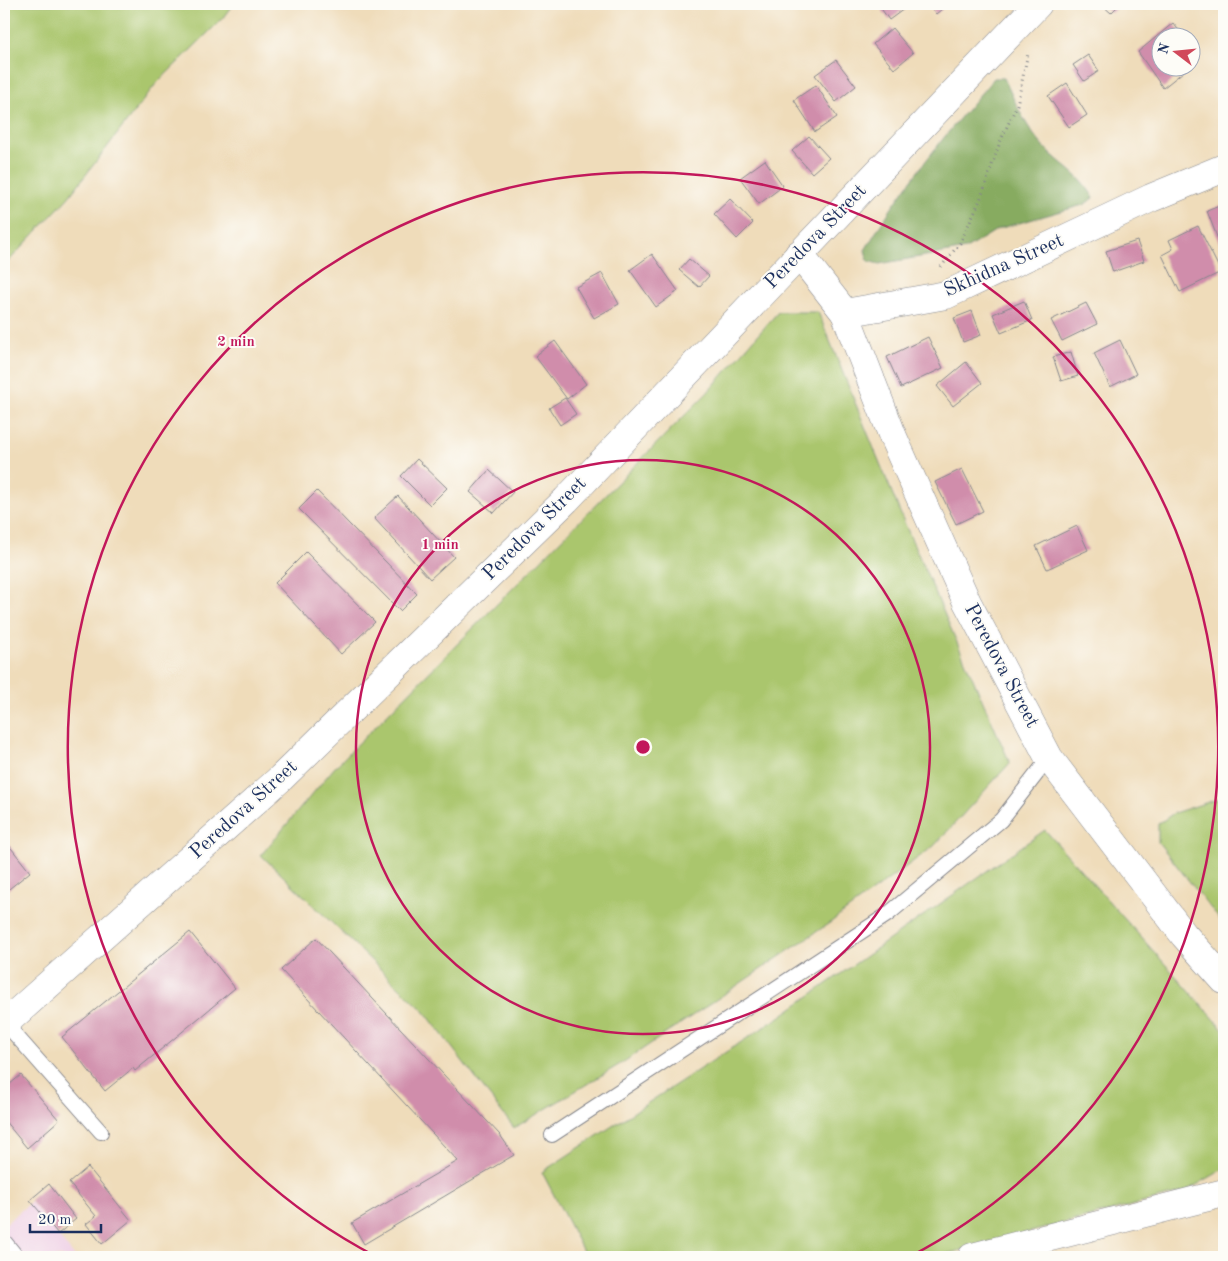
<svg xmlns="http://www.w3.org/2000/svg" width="1228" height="1261" font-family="'Old Standard TT',serif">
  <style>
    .built { fill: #efd0e6 }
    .green { fill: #aac66d; stroke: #627a66 }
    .forest { fill: #87ab60; stroke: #516d5f }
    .building { fill: #d08dab }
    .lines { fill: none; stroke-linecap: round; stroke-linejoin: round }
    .service-casing { stroke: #85868c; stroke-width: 16 }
    .minor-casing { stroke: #85868c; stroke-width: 29 }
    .tertiary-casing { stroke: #85868c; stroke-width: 29 }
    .path { stroke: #85868c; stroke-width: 3; stroke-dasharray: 1 4; stroke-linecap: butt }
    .service { stroke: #fff; stroke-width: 14 }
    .minor { stroke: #fff; stroke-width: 28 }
    .tertiary { stroke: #fff; stroke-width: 28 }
    .ring { fill: none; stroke: #c2185b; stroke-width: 2.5 }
    .labels { text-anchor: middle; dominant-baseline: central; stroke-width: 4; stroke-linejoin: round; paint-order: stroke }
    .street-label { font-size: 20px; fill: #1b2f5e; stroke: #fdfcf7 }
    .centre { fill: #c2185b; stroke: #fdfcf7; stroke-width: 2.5 }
    .ring-label { font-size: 15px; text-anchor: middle; font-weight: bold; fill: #c2185b; stroke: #fdfcf7; stroke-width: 4; stroke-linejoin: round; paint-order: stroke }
  </style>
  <rect width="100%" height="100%" fill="#fdfcf7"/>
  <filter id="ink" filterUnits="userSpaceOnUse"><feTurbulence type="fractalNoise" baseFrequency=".02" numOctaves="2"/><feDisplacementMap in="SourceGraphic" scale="10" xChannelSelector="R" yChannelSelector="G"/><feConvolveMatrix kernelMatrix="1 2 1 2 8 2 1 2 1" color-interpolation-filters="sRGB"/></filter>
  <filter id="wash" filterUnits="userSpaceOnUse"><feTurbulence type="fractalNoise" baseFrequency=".0096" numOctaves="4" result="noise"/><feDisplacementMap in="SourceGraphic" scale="20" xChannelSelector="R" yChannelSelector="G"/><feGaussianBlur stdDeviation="1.12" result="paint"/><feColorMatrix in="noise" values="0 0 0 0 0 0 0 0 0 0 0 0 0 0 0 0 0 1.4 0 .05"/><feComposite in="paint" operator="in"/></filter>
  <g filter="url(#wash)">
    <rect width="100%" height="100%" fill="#efdcba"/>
    <polygon class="built" points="31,1202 75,1257 4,1257 4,1225"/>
    <g class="green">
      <polygon points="4,4 233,4 222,19 155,85 68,198 4,266"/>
      <polygon points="778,312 818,312 904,522 1010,763 934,846 831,922 726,993 622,1063 514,1128 424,1011 261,855 335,767 707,393"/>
      <polygon points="1224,797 1224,925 1158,842 1158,824 1174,813"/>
      <polygon points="1045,830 1224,1030 1224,1169 1184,1192 935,1257 586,1257 542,1172 778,1018"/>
    </g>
    <path class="forest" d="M994 78H1004C1016 104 1027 131 1048 151 1068 170 1079 174 1094 198L1083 205 998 229 966 249 879 264 868 261 865 250C901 189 947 132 994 78Z"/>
    <g id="blocks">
      <g class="building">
        <polygon points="878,4 901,4 904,9 889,20"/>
        <polygon points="927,4 948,4 936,14"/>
        <polygon points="1101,4 1120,4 1111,13"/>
        <polygon points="1173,23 1185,38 1160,38 1160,68 1188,68 1163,88 1138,52"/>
        <polygon points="892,28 913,53 894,69 873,44"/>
        <polygon points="1190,45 1200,57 1190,65"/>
        <polygon points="1088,55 1099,71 1084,81 1073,65"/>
        <polygon points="836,60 856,86 836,102 815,75"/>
        <polygon points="1067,83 1087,115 1069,127 1048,96"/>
        <polygon points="816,85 837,117 815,132 794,100"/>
        <polygon points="809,136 829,158 812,173 792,151"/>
        <polygon points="765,160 783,186 759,204 740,178"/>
        <polygon points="730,199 753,223 737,239 714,214"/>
        <polygon points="1224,204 1224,255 1207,211"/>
        <polygon points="1198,226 1221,272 1180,292 1162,255 1173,249 1169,240"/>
        <polygon points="1137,241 1144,261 1113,272 1106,251"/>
        <polygon points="652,254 678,291 656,307 630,270"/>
        <polygon points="689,259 709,276 699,287 679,270"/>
        <polygon points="602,273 619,304 594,318 576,287"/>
        <polygon points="1024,301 1032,320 1001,333 993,314"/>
        <polygon points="1086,303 1097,324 1062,341 1051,320"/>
        <polygon points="972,311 981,335 963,342 954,318"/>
        <polygon points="928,337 943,368 901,388 887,357"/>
        <polygon points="1120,340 1136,374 1110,387 1094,353"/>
        <polygon points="555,341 586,384 567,399 535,356"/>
        <polygon points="1071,352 1078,376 1061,381 1053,357"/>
        <polygon points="966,362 982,383 953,406 937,386"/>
        <polygon points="565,398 576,414 560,425 549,408"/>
        <polygon points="417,459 447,488 430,505 401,476"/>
        <polygon points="962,469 983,511 956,524 935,482"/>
        <polygon points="489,470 513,492 494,513 470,492"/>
        <polygon points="317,491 417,594 400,611 299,509"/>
        <polygon points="398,496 454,557 430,579 374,518"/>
        <polygon points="1077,526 1088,550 1047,569 1036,546"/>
        <polygon points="306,552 375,622 341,654 275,583"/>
        <polygon points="4,839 30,872 4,893"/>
        <polygon points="190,932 235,988 135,1071 133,1068 105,1091 62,1037"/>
        <polygon points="316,938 500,1135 514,1155 364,1244 352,1223 458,1161 281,970"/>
        <polygon points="21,1075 59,1120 27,1148 4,1120 4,1089"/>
        <polygon points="88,1167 131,1220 102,1244 86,1224 96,1216 69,1183"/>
        <polygon points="49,1184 76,1219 58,1234 30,1200"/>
      </g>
    </g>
  </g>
  <g filter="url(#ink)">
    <use href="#blocks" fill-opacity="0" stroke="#85868c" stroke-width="1"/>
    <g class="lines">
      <g class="service-casing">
        <g id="service">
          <polyline points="5,1023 101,1132"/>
          <polyline points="552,1135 887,915 1001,820 1049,758"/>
          <polyline points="4,1241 17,1257"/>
        </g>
      </g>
      <g class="minor-casing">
        <g id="minor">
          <polyline points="799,254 845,313 946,295 1151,198 1224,168"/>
          <polyline points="845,313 893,437 967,602 1049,758 1184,935 1224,980"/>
          <polyline points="972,1257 1224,1193"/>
        </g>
      </g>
      <g class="tertiary-casing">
        <polyline id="tertiary" points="4,1024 281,778 566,500 1038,4"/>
      </g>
      <polyline class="path" points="941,267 960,243 980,200 1000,142 1017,105 1028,53"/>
      <use href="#service" class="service"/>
      <use href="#minor" class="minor"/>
      <use href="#tertiary" class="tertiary"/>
    </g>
  </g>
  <g class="ring">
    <circle cx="643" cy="747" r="287"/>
    <path d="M377 1257A575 575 0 1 1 909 1257"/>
  </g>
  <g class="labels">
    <g class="street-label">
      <text transform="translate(816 237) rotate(-46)">Peredova Street</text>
      <text transform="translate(1004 266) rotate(-24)">Skhidna Street</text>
      <text transform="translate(535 529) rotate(-45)">Peredova Street</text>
      <text transform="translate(1001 666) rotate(62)">Peredova Street</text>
      <text transform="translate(244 810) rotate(-42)">Peredova Street</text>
    </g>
  </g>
  <circle cx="643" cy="747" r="8" class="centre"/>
  <g class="ring-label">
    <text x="236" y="346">2 min</text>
    <text x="440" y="549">1 min</text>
  </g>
  <rect width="1228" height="1261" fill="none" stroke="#fdfcf7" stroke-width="20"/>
  <g transform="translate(1176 52) rotate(286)"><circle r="24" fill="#fdfcf7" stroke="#a3aaba"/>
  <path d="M0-4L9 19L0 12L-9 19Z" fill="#d1495b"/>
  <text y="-8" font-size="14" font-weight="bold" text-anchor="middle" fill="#1b2f5e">N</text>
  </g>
  <path d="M30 1224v8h71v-8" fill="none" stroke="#1b2f5e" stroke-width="2.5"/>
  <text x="38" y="1224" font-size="15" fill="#1b2f5e" stroke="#fdfcf7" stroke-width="4" paint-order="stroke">20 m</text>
</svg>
